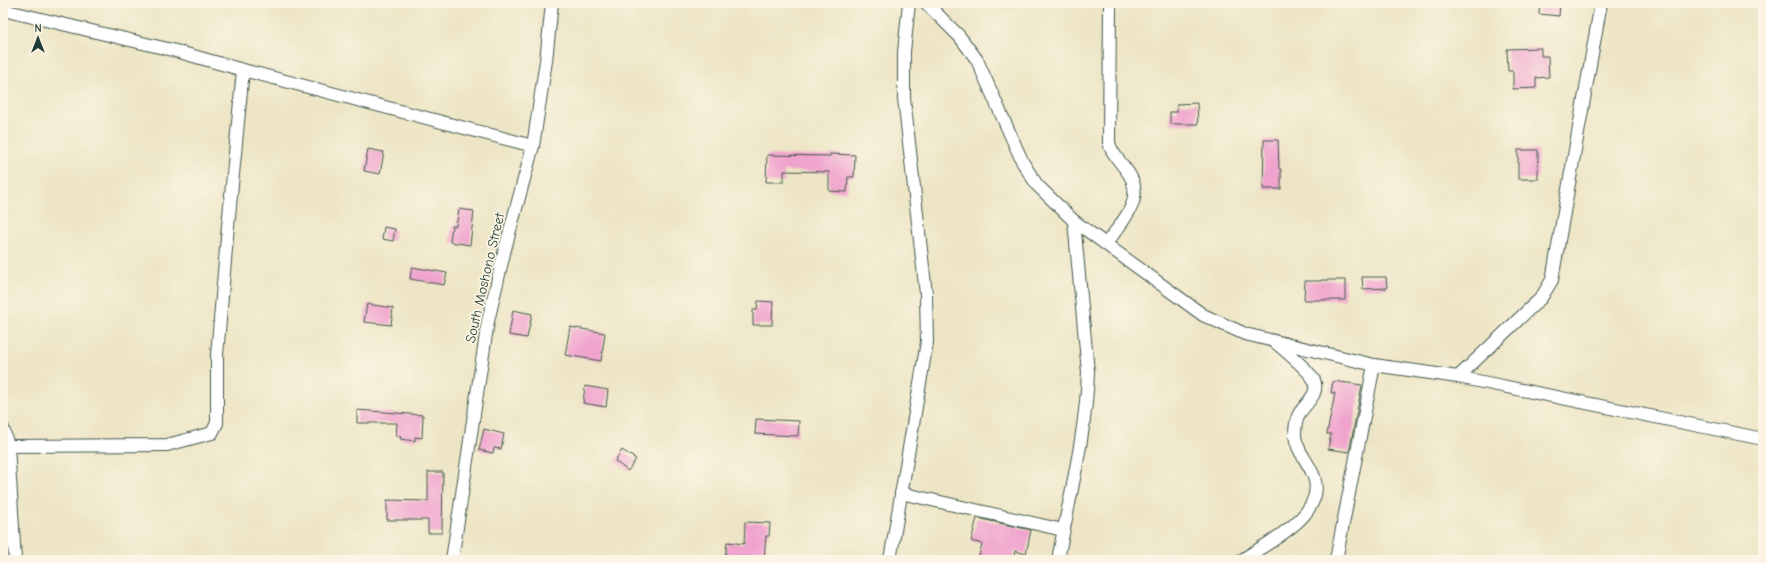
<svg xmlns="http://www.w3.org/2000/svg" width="1766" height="563" font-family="'Comic Neue',sans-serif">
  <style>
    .building { fill: #f0a3cd }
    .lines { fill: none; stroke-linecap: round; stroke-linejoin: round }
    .street-casing { stroke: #3e564a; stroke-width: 14 }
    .street { stroke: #fff; stroke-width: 12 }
    .labels { text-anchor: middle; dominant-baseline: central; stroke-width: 3.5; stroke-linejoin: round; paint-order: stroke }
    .street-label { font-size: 14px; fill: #1f3d34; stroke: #fcf5e5 }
  </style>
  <rect width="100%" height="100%" fill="#fcf5e5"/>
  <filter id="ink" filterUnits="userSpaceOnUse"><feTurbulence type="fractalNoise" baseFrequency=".025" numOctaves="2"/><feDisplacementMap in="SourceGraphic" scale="8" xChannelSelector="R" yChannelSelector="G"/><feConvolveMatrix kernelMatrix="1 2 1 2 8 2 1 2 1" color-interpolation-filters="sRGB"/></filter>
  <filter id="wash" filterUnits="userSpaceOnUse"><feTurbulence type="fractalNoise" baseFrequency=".012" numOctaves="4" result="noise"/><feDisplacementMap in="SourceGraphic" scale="16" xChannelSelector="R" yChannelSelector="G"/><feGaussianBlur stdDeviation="0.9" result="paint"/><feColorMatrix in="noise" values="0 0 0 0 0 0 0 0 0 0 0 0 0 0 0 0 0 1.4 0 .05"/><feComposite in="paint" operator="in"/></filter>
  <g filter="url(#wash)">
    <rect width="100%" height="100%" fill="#ede5c5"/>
    <g id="blocks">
      <g class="building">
        <polygon points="1540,3 1560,3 1559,16 1539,14"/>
        <polygon points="1541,48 1541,56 1548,56 1549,77 1536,78 1536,88 1513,89 1513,71 1508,71 1507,49"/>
        <polygon points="1197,103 1198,124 1170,124 1170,112 1177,112 1177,104"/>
        <polygon points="1264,140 1278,140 1279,169 1281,169 1281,189 1263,189"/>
        <polygon points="368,149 384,152 380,174 364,171"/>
        <rect x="1518" y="150" width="20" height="29"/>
        <polygon points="830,154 855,155 854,177 848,177 847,192 829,191 829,172 784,171 784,182 766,182 767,155 830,156"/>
        <polygon points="459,209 474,211 470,245 450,242 452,226 456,226"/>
        <polygon points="384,227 395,229 393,241 382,239"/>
        <polygon points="412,267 447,273 444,285 410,279"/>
        <polygon points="1362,277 1386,277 1387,288 1363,289"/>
        <polygon points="1321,280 1345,280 1345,300 1304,300 1305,281 1321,281"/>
        <polygon points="758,301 773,302 772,325 753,325 753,310 757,310"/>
        <polygon points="367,304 393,308 391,325 364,322"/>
        <polygon points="513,310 532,314 527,338 509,335"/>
        <polygon points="570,327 605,333 601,361 565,355"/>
        <polygon points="1333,381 1362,385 1349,452 1328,449 1331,434 1327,434 1335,393 1331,393"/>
        <polygon points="585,386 608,390 606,407 583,403"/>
        <polygon points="357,410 423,415 422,438 415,437 415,441 400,439 401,436 396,436 397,423 357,423"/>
        <polygon points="756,419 799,421 798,436 755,434"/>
        <polygon points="484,429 504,434 501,449 494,448 493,453 479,450"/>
        <polygon points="622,450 636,459 628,471 615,461"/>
        <polygon points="428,472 443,472 442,533 428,533 428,520 387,520 387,500 428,501"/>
        <polygon points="977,518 1031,530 1026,554 1015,551 1013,560 978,560 982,544 971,541"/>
        <polygon points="745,522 770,523 769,536 766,536 764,560 725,560 727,542 744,544"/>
      </g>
    </g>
  </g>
  <g filter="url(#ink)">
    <use href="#blocks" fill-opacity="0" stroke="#3e564a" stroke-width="1"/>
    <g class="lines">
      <g class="street-casing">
        <g id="street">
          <polyline points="926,3 960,37 977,60 1023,163 1037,185 1074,221 1203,315 1245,334 1374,365 1458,377 1763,439"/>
          <polyline points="3,10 172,50 243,70 533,146"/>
          <path d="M1106 244C1120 224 1146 200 1129 174 1122 163 1112 155 1109 143L1110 3"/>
          <polyline points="1458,377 1541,298 1552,280 1601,3"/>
          <polyline points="3,428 8,446 15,560"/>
          <polyline points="8,446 167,445 212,433 217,423 217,355 227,237 243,70"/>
          <polyline points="901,493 1063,530"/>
          <polyline points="452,560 488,321 505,249 533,146 546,61 552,3"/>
          <polyline points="890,560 927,342 926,294 904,98 904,52 909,3"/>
          <path d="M1058 560C1069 498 1086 435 1088 372L1074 221"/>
          <path d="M1242 560C1268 542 1327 515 1314 477 1309 462 1296 451 1295 435 1295 429 1296 420 1299 414 1305 404 1320 394 1314 380 1309 370 1284 350 1275 342"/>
          <polyline points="1336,560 1374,365"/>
        </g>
      </g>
      <use href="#street" class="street"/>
    </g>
  </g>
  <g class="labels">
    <g class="street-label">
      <text transform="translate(485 278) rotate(-77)">South Moshono Street</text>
    </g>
  </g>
  <rect width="1766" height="563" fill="none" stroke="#fcf5e5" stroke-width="16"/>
  <g transform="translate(38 38)" stroke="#fcf5e5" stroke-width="3" paint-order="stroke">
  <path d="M0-3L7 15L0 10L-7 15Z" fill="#1f3d34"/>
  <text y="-6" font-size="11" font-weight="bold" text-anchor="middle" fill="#1f3d34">N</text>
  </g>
</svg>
